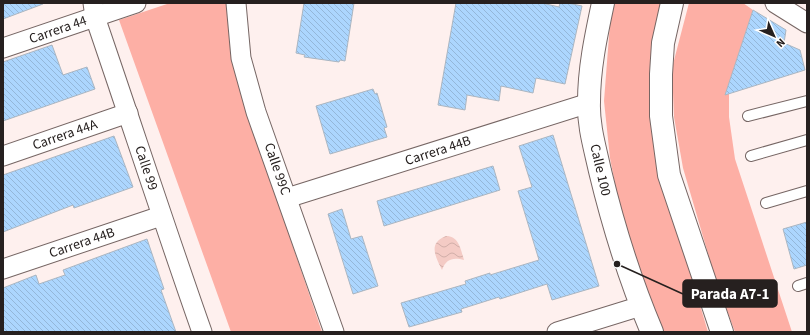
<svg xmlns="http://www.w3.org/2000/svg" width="810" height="335" font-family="'Source Sans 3',sans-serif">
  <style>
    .green { fill: #fdafa5 }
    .water { fill: url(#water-waves) }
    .building { fill: url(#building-back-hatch); stroke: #abb6c1 }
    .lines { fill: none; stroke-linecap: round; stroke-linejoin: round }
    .service-casing { stroke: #766664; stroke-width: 12 }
    .minor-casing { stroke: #766664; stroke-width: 21 }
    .tertiary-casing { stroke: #766664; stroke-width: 24 }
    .service { stroke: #fff; stroke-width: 10 }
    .minor { stroke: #fff; stroke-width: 19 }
    .tertiary { stroke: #fff; stroke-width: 22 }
    .labels { text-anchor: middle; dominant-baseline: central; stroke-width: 4; stroke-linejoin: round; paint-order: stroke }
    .street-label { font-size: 14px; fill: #26201f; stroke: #fff }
    .leader { fill: none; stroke: #26201f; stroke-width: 1.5 }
    .callout-dot { fill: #26201f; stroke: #fff; stroke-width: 1.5 }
    .callout { fill: #26201f; stroke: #26201f; stroke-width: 1.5 }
    .callout-label { font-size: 15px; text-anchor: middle; font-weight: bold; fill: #fff }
  </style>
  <defs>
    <pattern id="water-waves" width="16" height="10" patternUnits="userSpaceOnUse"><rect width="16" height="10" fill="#f4cbc5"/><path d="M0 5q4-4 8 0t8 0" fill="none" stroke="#d1aea9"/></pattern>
    <pattern id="building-back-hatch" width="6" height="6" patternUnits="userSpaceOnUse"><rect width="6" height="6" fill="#acd6fe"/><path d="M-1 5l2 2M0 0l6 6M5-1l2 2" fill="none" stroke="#94b7d9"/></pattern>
  </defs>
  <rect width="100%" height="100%" fill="#fef0ee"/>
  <g class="green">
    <polygon points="170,3 228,3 233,61 285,223 322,332 231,332 119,20"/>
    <polygon points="615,3 663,3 657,161 708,332 663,332 649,297 620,210 610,158 604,101 610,23"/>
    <polygon points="689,3 743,3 753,10 729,85 729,117 735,159 792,332 735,332 716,281 683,168 674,117 672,68"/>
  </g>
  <path class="water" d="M446 236C459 236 461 250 464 260 453 257 446 259 442 270 435 256 428 243 446 236Z"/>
  <g class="building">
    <polygon points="3,3 43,3 43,4 3,19"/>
    <polygon points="304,3 354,3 345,61 340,60 339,62 304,57 305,55 296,53"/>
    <polygon points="456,3 542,3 559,7 560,3 568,3 582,6 565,84 536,78 533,93 501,86 499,101 467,95 465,110 438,105"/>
    <polygon points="753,10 786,30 784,43 800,50 805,70 725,95"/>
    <polygon points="52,45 63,75 87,67 95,89 3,121 3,62"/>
    <polygon points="373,89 375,94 377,93 387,127 384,128 387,137 330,154 316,106"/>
    <polygon points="553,135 599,286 552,300 547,284 500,299 499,297 461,309 462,312 409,327 401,303 466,284 465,281 490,273 490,275 539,260 518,191 532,187 519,146"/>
    <polygon points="114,136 133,187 74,208 73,205 3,232 3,175"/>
    <polygon points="493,166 500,190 384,226 377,201"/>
    <polygon points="342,209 351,239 362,236 378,286 353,294 328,214"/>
    <polygon points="807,222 807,265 794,269 783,229"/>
    <polygon points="147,239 164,289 161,290 176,332 3,332 3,288 36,275 39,284 65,275 63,270"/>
  </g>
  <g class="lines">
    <g class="service-casing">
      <g id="service">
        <polyline points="748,116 807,101"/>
        <polyline points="751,156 807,140"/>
        <polyline points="766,203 807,191"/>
        <polyline points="798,286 807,283"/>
      </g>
    </g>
    <g class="minor-casing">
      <g id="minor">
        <path d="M93 3 95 17C131 122 165 227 202 332"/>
        <polyline points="236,3 241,58 256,112 334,332"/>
        <polyline points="775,3 807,23"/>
        <polyline points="3,48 136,3"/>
        <polyline points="3,156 128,113"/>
        <polyline points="287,198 589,103"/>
        <polyline points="3,269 161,216"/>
        <polyline points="557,332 641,306"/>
      </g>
    </g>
    <g class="tertiary-casing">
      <g id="tertiary">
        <path d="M603 3C596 36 589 68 589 102 588 125 595 148 600 171 613 225 630 280 652 332"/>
        <polyline points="672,3 663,43 661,74 661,116 669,175 722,332"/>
      </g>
    </g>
    <use href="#service" class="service"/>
    <use href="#minor" class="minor"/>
    <use href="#tertiary" class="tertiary"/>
  </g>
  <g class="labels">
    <g class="street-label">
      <text transform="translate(58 30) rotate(-19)">Carrera 44</text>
      <text transform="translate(65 135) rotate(-19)">Carrera 44A</text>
      <text transform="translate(438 151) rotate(-18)">Carrera 44B</text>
      <text transform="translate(146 168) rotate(72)">Calle 99</text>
      <text transform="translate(277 169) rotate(71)">Calle 99C</text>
      <text transform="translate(600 170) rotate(77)">Calle 100</text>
      <text transform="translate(82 243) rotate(-19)">Carrera 44B</text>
    </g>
  </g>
  <path class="leader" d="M617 264L683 294"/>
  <circle class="callout-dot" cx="617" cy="264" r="4"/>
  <rect class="callout" x="683" y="280" width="94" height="27" rx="4"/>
  <g class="callout-label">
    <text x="730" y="299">Parada A7-1</text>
  </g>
  <rect width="810" height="335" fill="none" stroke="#26201f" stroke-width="8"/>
  <g transform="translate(774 36) rotate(135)" stroke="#ffffff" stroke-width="3" paint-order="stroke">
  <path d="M0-3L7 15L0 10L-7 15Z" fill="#26201f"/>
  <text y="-6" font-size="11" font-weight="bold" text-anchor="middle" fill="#26201f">N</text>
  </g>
</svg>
